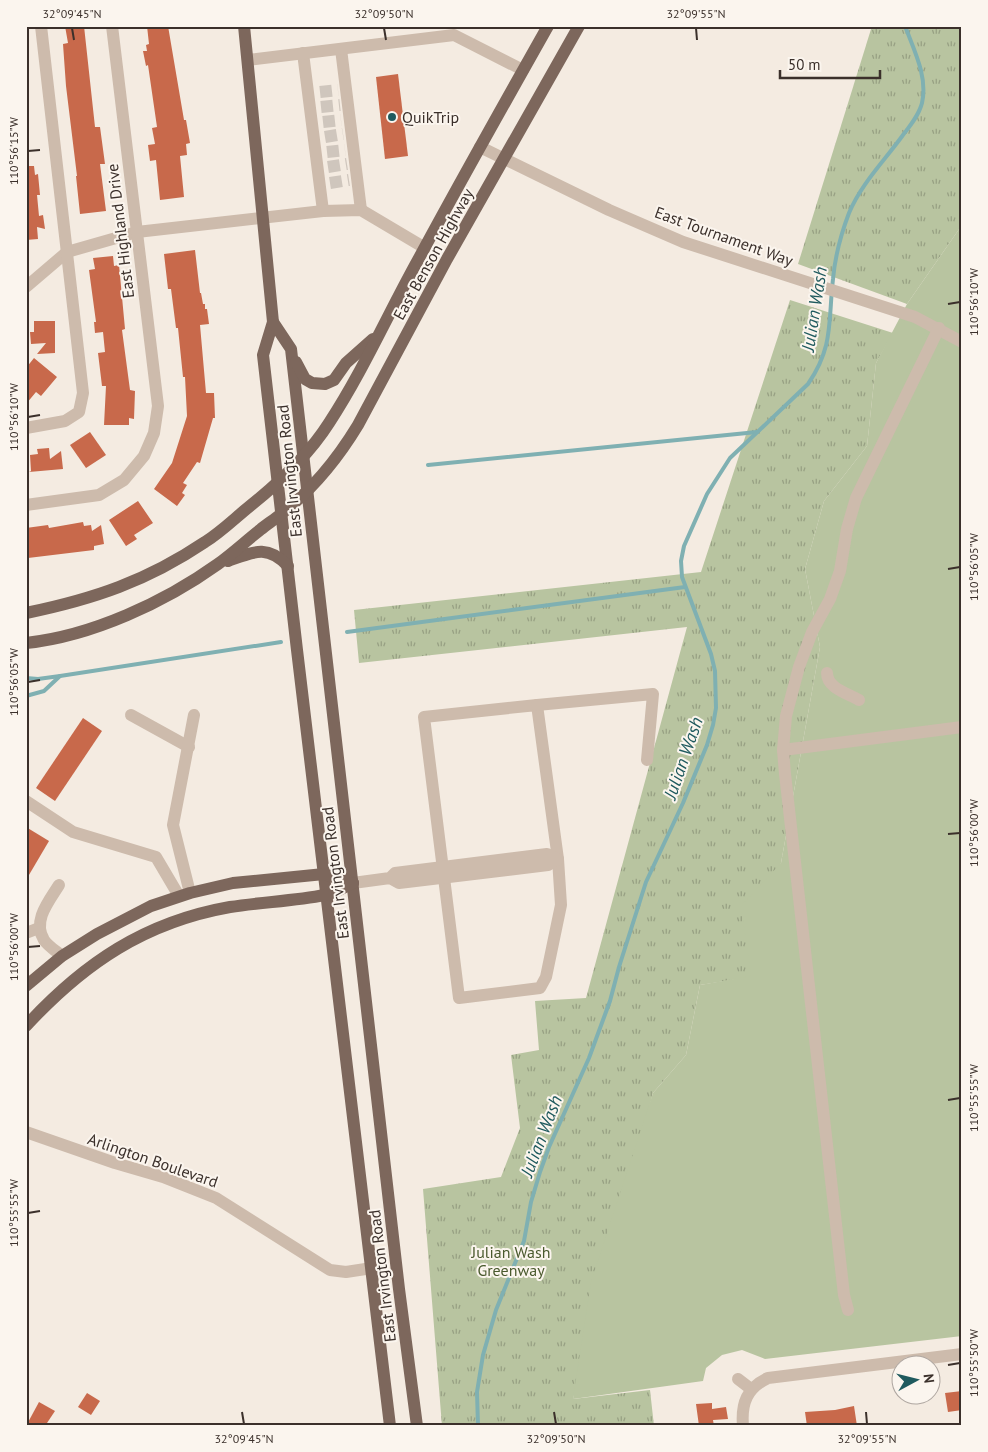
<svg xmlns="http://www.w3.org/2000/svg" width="988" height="1452" font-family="'PT Sans',sans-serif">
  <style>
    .park { fill: url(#park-tufts) }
    .pitch { fill: #b8c4a0 }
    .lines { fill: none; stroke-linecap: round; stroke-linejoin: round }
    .stream { stroke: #7fb0b2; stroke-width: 4 }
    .building { fill: #c8694b }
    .minor-tunnel { stroke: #cfc6bd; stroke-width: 12; stroke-dasharray: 12 6; stroke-linecap: butt }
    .minor { stroke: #cdbbac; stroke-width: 12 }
    .major { stroke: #7d675c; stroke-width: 12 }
    .ticks { fill: none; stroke: #3b302b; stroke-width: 2 }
    .poi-dot { fill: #1f5a5e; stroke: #fbf5ee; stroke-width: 2 }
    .labels { text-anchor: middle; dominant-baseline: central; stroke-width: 4; stroke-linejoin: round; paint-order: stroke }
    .poi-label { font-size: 16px; fill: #3b302b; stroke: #fbf5ee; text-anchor: start }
    .street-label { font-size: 16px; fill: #3b302b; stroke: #fbf5ee }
    .park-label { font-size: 16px; fill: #4a5a2e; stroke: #fbf5ee }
    .water-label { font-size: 18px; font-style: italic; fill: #1f5a5e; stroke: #fbf5ee }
    .neatline { fill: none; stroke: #3b302b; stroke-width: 2 }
    .ticks-label { font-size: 12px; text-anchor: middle; fill: #3b302b }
  </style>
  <defs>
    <pattern id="park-tufts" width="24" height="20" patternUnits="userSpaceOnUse" patternTransform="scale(1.25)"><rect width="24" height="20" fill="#b8c4a0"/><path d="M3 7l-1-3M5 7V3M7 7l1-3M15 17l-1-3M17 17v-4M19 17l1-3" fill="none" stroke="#97a083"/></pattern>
  </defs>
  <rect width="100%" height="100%" fill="#f4ebe1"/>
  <g class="park">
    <polygon points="872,26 962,26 962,225 907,304 798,264"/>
    <polygon points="790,300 893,333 876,363 867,446 824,501 805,569 820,647 781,863 751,977 700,985 686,1055 653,1093 573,1399 650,1390 654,1426 442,1426 423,1189 501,1177 520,1128 511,1055 539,1050 535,1001 586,998 687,627 359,663 354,610 701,572"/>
  </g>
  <polygon class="pitch" points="962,225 962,1336 765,1359 742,1350 722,1355 706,1368 703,1381 573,1399 591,1282 653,1093 686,1055 700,985 751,976 741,906 781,863 820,647 805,569 824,501 867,446 876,363 907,304"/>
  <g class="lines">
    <g class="stream">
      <polyline points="428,465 757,432"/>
      <polyline points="347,632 685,587"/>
      <polyline points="26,678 38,679 60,676 281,642"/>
      <polyline points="26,696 44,691 60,676"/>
      <path d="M478 1426 477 1392 483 1355 496 1310 524 1241 531 1202 540 1172 549 1147 589 1058 610 1001 619 967 646 882 683 803 707 745 713 725 716 708 715 671 711 654 682 577 681 561 684 546 707 494 730 458 808 384C834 346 828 322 833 279 835 257 841 234 849 213 861 184 885 160 903 135 910 126 919 115 922 103 928 77 914 50 905 26"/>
    </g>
  </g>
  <g class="building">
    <polygon points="65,26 84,26 95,127 100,127 105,164 100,164 106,211 80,214 76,176 77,176 66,86 63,44 68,43"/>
    <polygon points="147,26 168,26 184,120 186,120 190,143 186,144 187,155 180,156 184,197 160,200 156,160 150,161 148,145 155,144 152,128 157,127 148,65 146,66 143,51 147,51 146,45 149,44"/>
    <polygon points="398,74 408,156 385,159 376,77"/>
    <polygon points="26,166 34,166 35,175 38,174 40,195 37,195 39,216 43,215 45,229 37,227 38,239 26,240"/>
    <polygon points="195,250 200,293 201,293 203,304 205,304 205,309 207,309 209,324 200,325 206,393 214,393 215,418 213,418 200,463 197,462 183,483 187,485 182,493 185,495 177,506 154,489 172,463 187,416 185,377 183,377 178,328 176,328 171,289 168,289 164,254"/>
    <polygon points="113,256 114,266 119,265 125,329 122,330 130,390 135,391 134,419 129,418 129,425 104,425 106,386 102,386 98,353 105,352 103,332 95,333 94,322 96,322 89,270 95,269 93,258"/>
    <polygon points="34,321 55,321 55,353 37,354 46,343 31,344 30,332 34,332"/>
    <polygon points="34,358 57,377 41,396 36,392 26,404 26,368"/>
    <polygon points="90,432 106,455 86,468 70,445"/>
    <polygon points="49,448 50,459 61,451 63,469 29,472 31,471 30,455 38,454 37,449"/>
    <polygon points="138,501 153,523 134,535 137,539 126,546 109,520"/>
    <polygon points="83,522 84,526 91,525 92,531 101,525 104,544 94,546 94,550 28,558 26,528 48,525 49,528"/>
    <polygon points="83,718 102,731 55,801 36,788"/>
    <polygon points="26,827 49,841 26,880"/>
    <polygon points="962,1391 962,1410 948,1412 945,1393"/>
    <polygon points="87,1393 100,1401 91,1415 78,1407"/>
    <polygon points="39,1402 55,1411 45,1426 26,1426"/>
    <polygon points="712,1403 712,1409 726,1407 728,1419 713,1420 714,1426 699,1426 696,1404"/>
    <polygon points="854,1406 857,1426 807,1426 805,1412 835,1410"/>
  </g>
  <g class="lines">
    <g class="minor-tunnel">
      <polyline points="320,92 338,90"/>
      <polyline points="321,107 340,105"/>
      <polyline points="323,122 341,120"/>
      <polyline points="325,137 343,134"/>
      <polyline points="327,152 345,150"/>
      <polyline points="328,167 347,164"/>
      <polyline points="330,183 349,180"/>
    </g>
    <g class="minor">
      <polyline points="341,49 361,210"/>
      <polyline points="303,53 323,211"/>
      <polyline points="248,60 454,35 523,70"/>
      <polyline points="480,147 609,210 683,242 915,317 962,342"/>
      <polyline points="26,287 67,252 137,232 323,211 361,210 425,248"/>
      <polyline points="26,428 65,421 79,412 83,393 41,26"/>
      <polyline points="26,505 99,495 124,480 144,456 154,433 158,406 112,26"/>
      <path d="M827 673C827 688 847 693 859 700"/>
      <polygon points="537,705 558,859 561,905 546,977 540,988 459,998 424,717"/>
      <polyline points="537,705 653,694 647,760"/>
      <polyline points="131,715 189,747"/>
      <polyline points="783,750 962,727"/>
      <polyline points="26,801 73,832 156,857 179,896"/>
      <polyline points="353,883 390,878 399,883 548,865 558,859 547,854 395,873 390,878"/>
      <path d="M59 885C49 901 32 921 44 940 48 946 56 951 62 956"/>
      <polyline points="190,893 173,825 194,715"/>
      <polyline points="26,933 39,928"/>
      <polyline points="26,1132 115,1163 163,1177 216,1198 330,1270 346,1272 372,1268"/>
      <polyline points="848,1310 844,1295 785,774 783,750 786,716 799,667 812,632 830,599 840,571 847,529 856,498 939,328"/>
      <polyline points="738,1379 751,1389"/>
      <path d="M743 1426C741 1403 747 1388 768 1378L962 1354"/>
    </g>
    <g class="major">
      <polyline points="244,26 273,322 263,355 297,650 390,1426"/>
      <polyline points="273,322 291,349 399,1289 417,1426"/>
      <polyline points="296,362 305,379 312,383 325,384 334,380 346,363 373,339"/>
      <path d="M228 561C253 552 267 544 288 566"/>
      <path d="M26 613C94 599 147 581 205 542 221 532 235 518 250 506 280 482 308 456 329 423 363 371 388 314 418 260 460 182 504 104 548 26"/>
      <path d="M26 643C92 636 165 602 218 564 233 553 246 541 260 530 267 524 274 520 281 514 312 490 338 458 358 425L447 259 579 26"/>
      <polyline points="26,986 62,956 97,934 151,906 190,893 233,883 324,874 353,883"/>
      <path d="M26 1026C84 963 145 922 230 907 262 902 294 901 325 895 335 893 344 887 353 883"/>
    </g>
  </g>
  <path class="ticks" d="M72 28 74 40M384 28 386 40M696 28 697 40M28 151 40 150M948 304 960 302M28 417 40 415M948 569 960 567M28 682 40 680M948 834 960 833M28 947 40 946M948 1100 960 1098M28 1213 40 1211M948 1365 960 1363M242 1412 244 1424M554 1412 556 1424M866 1412 867 1424"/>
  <circle class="poi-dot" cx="392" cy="117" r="5"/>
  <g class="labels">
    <g class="poi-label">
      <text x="402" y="117">QuikTrip</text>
    </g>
    <g class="street-label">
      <text transform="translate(120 231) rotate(-97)">East Highland Drive</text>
      <text transform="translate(724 236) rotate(20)">East Tournament Way</text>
      <text transform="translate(433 254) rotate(-61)">East Benson Highway</text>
      <text transform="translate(289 471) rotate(-96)">East Irvington Road</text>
      <text transform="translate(335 873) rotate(-97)">East Irvington Road</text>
      <text transform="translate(153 1160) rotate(19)">Arlington Boulevard</text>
      <text transform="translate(382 1276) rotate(-97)">East Irvington Road</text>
    </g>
    <g class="park-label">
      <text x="511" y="1252">Julian Wash<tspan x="511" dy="18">Greenway</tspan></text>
    </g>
    <g class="water-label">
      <text transform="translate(814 309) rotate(-81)">Julian Wash</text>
      <text transform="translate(683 758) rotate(-71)">Julian Wash</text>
      <text transform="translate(541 1136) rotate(-69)">Julian Wash</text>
    </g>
  </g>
  <rect width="988" height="1452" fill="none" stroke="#fbf5ee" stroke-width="55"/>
  <g transform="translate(916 1380) rotate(83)"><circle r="24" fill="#fbf5ee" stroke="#aea6a0"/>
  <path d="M0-4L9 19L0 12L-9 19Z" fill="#1f5a5e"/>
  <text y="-8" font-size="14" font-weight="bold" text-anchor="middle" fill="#3b302b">N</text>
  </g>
  <path d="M780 70v8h100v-8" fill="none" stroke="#3b302b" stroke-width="2.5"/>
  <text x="788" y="70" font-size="15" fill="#3b302b" stroke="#fbf5ee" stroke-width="4" paint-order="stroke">50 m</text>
  <rect x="28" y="28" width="932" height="1396" class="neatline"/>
  <g class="ticks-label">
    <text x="72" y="18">32°09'45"N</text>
    <text x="384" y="18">32°09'50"N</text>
    <text x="696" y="18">32°09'55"N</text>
    <text transform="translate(14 151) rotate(-90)" y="4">110°56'15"W</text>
    <text transform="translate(974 302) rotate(-90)" y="4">110°56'10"W</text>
    <text transform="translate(14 417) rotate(-90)" y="4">110°56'10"W</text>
    <text transform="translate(974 567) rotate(-90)" y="4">110°56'05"W</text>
    <text transform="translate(14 682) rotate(-90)" y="4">110°56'05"W</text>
    <text transform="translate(974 833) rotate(-90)" y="4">110°56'00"W</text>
    <text transform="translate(14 947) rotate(-90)" y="4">110°56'00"W</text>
    <text transform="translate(974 1098) rotate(-90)" y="4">110°55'55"W</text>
    <text transform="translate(14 1213) rotate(-90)" y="4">110°55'55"W</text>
    <text transform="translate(974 1363) rotate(-90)" y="4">110°55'50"W</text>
    <text x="244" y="1443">32°09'45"N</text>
    <text x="556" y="1443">32°09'50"N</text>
    <text x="867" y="1443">32°09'55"N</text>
  </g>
</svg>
